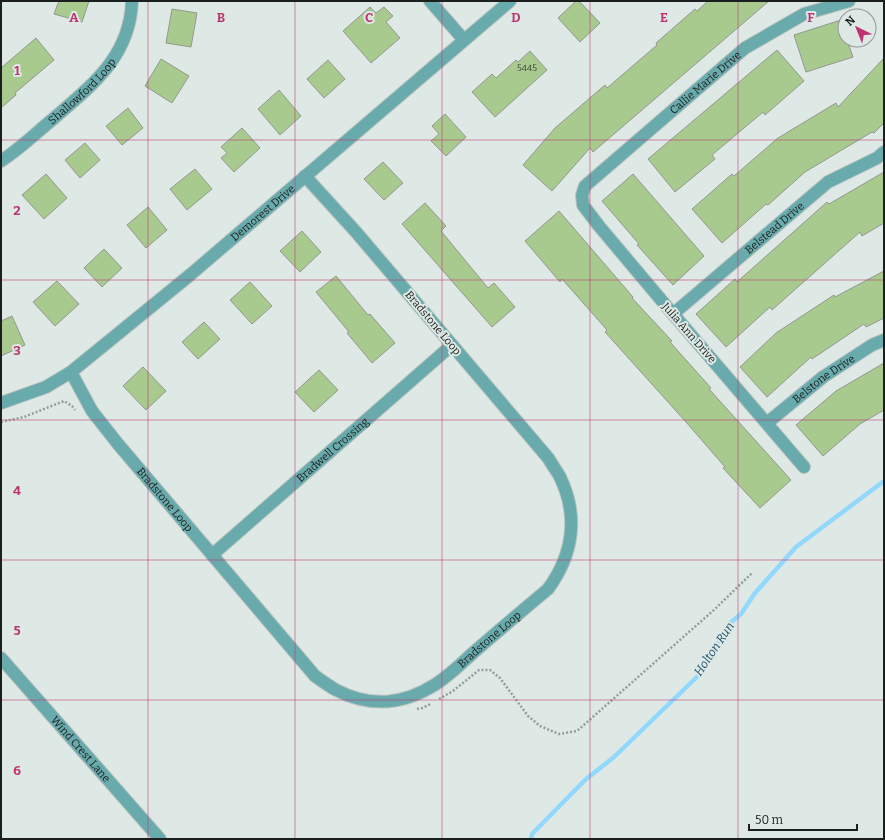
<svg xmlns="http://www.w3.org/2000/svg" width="885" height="840" font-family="Bitter,serif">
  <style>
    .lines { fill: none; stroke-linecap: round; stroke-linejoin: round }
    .stream { stroke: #92d8fd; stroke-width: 4.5 }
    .building { fill: #a8ca8f; stroke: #939890 }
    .street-casing { stroke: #bbc4c0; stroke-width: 14 }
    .path { stroke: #959c99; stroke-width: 2.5; stroke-dasharray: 2 2; stroke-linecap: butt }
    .street { stroke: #69aaad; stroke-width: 12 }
    .grid { fill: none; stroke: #bd3470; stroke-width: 1; stroke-opacity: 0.55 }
    .labels { text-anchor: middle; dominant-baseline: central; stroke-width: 4; stroke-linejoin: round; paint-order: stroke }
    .number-label { font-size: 9px; fill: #3e4a3a }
    .street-label { font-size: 11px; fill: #1b1f1d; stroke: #dee8e4 }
    .water-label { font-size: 12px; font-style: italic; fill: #1f546e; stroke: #dee8e4 }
    .grid-label { font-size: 13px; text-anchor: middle; font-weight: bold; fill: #bd3470; stroke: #dee8e4; stroke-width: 4; stroke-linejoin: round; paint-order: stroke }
  </style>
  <rect width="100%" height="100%" fill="#dee8e4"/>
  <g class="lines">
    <polyline class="stream" points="531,839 532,834 585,780 614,757 702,672 729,624 741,614 755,593 796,547 884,481"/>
  </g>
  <g class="building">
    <polygon points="59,1 89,1 82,22 54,14"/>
    <polygon points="576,1 579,1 600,23 580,42 558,18"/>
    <polygon points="708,1 769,1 593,152 590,148 552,191 523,165 555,128 605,85 607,88 657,45 656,43 695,9 697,11"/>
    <polygon points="370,7 376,13 384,7 393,16 386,22 400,38 371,63 343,31"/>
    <polygon points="172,9 197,13 191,47 166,43"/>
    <polygon points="841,20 845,32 845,40 847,40 853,57 806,72 794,35"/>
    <polygon points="36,38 54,60 15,93 16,95 1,108 1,68"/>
    <polygon points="777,50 804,81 765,115 763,112 712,155 715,159 675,192 648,159"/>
    <polygon points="530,51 547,70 495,117 472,92 492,74 496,78 516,60 518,62"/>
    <polygon points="884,58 884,123 874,133 872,132 805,172 768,205 766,204 722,243 692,209 732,174 734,176 778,138 836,103 838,107"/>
    <polygon points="161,59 189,76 172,103 145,86"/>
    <polygon points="328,60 345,79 324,98 307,79"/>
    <polygon points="279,90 301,116 280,135 258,109"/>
    <polygon points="128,108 143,128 122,145 106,126"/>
    <polygon points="445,114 466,137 446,156 431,141 439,134 432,126"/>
    <polygon points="242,128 260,148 234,172 221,158 227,153 221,147"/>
    <polygon points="85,143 100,160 80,178 65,160"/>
    <polygon points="383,162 403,183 384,200 364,179"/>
    <polygon points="195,169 212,189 187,210 170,189"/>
    <polygon points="884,172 884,223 862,236 860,232 772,310 770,307 726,347 696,314 735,279 737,282 827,202 829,204"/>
    <polygon points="46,174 67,198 44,219 22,195"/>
    <polygon points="633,174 704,256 673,285 637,245 639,244 602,201"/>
    <polygon points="425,203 446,226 441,231 488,288 494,283 515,307 492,327 402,224"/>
    <polygon points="148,207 167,230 146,248 127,225"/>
    <polygon points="559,211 633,297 632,298 672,341 670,342 711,388 709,389 791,480 760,508 723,468 725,467 686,422 605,332 607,330 562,279 560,282 525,241"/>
    <polygon points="302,231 321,252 300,272 280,251"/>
    <polygon points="104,249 122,268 102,287 84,268"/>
    <polygon points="884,271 884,318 866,327 864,324 812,359 811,357 767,397 740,367 776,333 834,295 835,297"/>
    <polygon points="336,276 368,315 370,314 395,343 372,363 347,333 349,332 316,292"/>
    <polygon points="57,281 79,304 55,326 33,302"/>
    <polygon points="250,282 272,306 252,324 230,300"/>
    <polygon points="12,316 25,345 1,356 1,321"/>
    <polygon points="204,322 220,339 198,359 182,342"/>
    <polygon points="884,363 884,410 860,424 823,456 796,425 836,391"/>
    <polygon points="143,367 166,391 146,410 123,386"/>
    <polygon points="319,370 338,390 314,412 295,392"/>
  </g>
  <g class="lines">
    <g class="street-casing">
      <g id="street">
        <polyline points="430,1 464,40"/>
        <path id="s1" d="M1 161C20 149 36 133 53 119 92 85 130 57 132 1"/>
        <path id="s2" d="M673 314 828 182 877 158 884 152"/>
        <path id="s3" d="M71 372 92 411 118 444 315 676C322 681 329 686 336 690 371 708 403 705 436 684 450 675 462 663 474 652 498 631 523 610 548 589 573 555 579 516 560 477 557 471 552 465 549 459L356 232 305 176"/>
        <path id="s4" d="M1 403 46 387 71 372 190 275 510 1"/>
        <path id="s5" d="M767 423 823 377 872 345 884 340"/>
        <path id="s6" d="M804 467 673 314 599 226 583 205 582 195 585 186 745 48 804 14 849 1"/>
        <path id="s7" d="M212 555 452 345"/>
        <path id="s8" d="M1 658 160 839"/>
      </g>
    </g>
    <g class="path">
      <polyline points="1,422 24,417 64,401 72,406 75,410"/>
      <polyline points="439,699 453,691 479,670 490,670 500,678 528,716 540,726 559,734 577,731 715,609 752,573"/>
      <polyline points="417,709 422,708 431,704"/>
    </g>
    <use href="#street" class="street"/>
  </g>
  <path class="grid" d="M148 1V839M295 1V839M442 1V839M590 1V839M738 1V839M1 140H884M1 280H884M1 420H884M1 560H884M1 700H884"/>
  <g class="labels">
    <g class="number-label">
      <text x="527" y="68">5445</text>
    </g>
    <g class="street-label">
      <text stroke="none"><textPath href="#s6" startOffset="521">Callie Marie Drive</textPath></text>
      <text stroke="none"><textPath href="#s1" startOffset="107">Shallowford Loop</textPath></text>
      <text stroke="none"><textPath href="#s4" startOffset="326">Demorest Drive</textPath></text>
      <text stroke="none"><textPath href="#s2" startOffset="133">Belstead Drive</textPath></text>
      <text transform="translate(433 323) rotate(50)">Bradstone Loop</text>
      <text transform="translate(689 333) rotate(49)">Julia Ann Drive</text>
      <text stroke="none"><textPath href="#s5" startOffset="72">Belstone Drive</textPath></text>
      <text stroke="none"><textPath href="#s7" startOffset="160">Bradwell Crossing</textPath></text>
      <text stroke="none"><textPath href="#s3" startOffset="159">Bradstone Loop</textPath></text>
      <text stroke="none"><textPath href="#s3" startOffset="591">Bradstone Loop</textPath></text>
      <text stroke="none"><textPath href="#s8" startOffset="121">Wind Crest Lane</textPath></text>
    </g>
    <g class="water-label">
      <text transform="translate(714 649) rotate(-56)">Holton Run</text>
    </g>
  </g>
  <g class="grid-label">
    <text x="74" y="22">A</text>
    <text x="221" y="22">B</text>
    <text x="369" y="22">C</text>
    <text x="516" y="22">D</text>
    <text x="664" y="22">E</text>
    <text x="811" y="22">F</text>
    <text x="17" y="75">1</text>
    <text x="17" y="215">2</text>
    <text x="17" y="355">3</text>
    <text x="17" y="495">4</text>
    <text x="17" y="635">5</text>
    <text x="17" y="775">6</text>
  </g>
  <rect width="885" height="840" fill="none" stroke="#1b1f1d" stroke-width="4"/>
  <g transform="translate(857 28) rotate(317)"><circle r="19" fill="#dee8e4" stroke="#909894"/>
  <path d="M0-3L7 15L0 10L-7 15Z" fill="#bd3470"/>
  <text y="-6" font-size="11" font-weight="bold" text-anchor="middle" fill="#1b1f1d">N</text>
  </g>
  <path d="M749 824v6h108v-6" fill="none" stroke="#1b1f1d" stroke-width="2"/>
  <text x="755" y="824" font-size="12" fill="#1b1f1d" stroke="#dee8e4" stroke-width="3" paint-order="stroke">50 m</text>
</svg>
